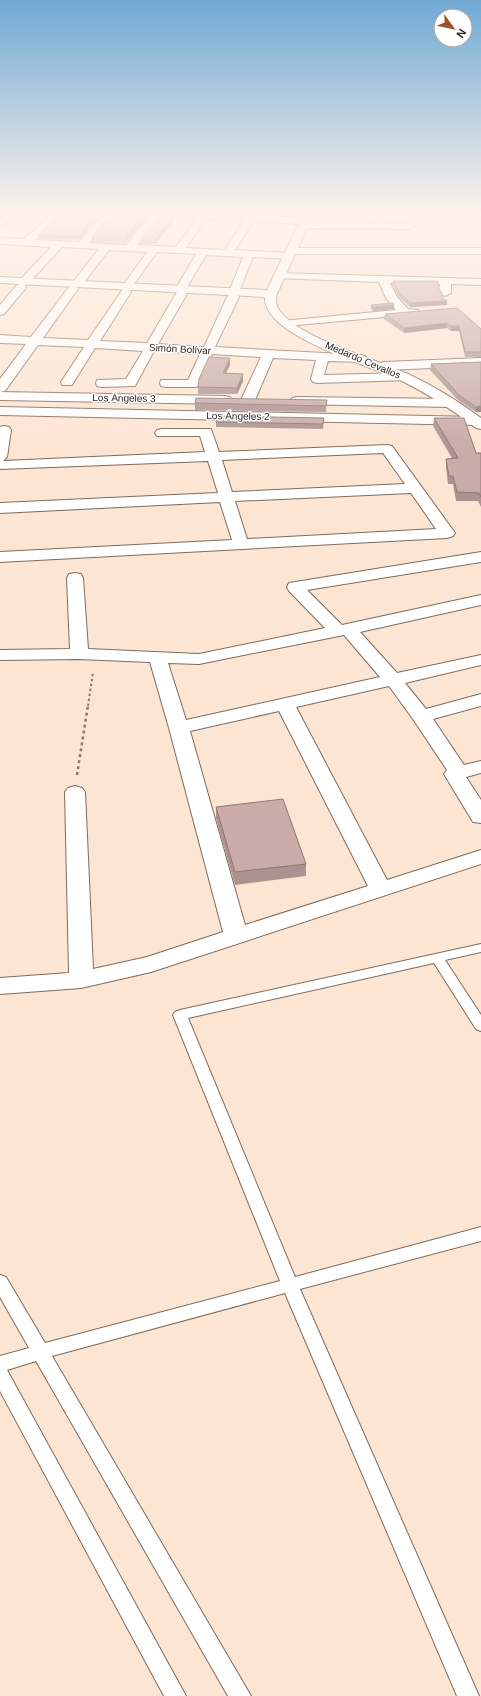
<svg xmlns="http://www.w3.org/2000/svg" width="481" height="1696" font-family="Arial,sans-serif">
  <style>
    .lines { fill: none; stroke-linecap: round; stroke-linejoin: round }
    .lane-casing { stroke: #7f6b5a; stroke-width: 2 }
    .street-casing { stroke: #7f6b5a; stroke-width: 2 }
    .secondary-casing { stroke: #7f6b5a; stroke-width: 2 }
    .path-far1 { stroke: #8a7a6e; stroke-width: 2; stroke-dasharray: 2.5 2.5; stroke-linecap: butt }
    .path { stroke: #8a7a6e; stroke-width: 2.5; stroke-dasharray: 3 3; stroke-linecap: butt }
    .lane { fill: #fff; fill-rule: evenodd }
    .street { fill: #fff; fill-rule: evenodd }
    .secondary { fill: #fff; fill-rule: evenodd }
    .wall { fill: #ad9390 }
    .shaded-wall { fill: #8d7875 }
    .building { fill: #c9aba7; stroke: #8d7875 }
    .labels { text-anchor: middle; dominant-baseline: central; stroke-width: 3; stroke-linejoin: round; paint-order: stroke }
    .far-street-label { font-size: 10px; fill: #241c16; stroke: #fff }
  </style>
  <rect width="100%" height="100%" fill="#fde5d3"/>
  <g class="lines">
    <g class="lane-casing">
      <polygon id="lane" points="481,944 481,952 445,960 481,1015 481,1031 476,1029 434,963 188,1018 295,1277 481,1227 481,1241 300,1289 479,1696 457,1696 285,1293 52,1356 251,1696 228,1696 36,1361 7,1370 186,1696 164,1696 0,1391 0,1356 29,1348 0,1297 0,1275 6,1277 45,1343 280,1281 173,1015 175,1012 180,1010"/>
    </g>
    <g class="street-casing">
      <g id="street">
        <polygon points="4,215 15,215 3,225 0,226 0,219"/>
        <path d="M51 215H61L35 240 79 242 103 215H113L89 243 126 245 151 215H160L137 245 176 247 197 218H184L180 215H257L305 218 308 219 309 222 410 223 415 226 410 229 302 228 299 227 298 224 254 221 235 250 287 253 286 251 287 249 291 248H481V254H292L293 256 292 258 288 259 253 257 239 292 237 295 239 297 215 347 361 355 365 356 367 359 365 362 328 361 324 375 404 373 408 374 410 377 408 380 317 383 313 382 311 379 316 360 273 358 255 400 253 403H243L241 400 261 357 212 354 197 387H166L161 386 160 383 161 380H188L200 354 154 351 135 386 102 387 97 386 96 383 97 380 126 379 143 351 95 348 72 385H62L61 382 84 347 38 345 5 391 0 392V379L26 344 0 343V335L31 337 69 287 73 286 72 284 73 282 99 249 62 247 28 284 25 285 26 287 25 289 4 314 0 315V305L17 285 20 284 19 282 20 280 51 247 0 244V238L24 239ZM206 219 244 221 225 250 186 248ZM109 250 147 252 122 287 123 289 88 340 43 338 78 289 77 287 81 286ZM157 252 196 254 175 290 177 292 147 343 100 341 131 292 130 290ZM206 255 243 257 229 292 230 294 227 297 204 347 158 344 187 294 184 292Z"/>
        <polygon points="279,273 481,279 481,285 451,284 451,293 445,296 439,293 440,284 390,283 397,297 408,309 418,310 420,312 418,314 286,326 282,325 280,323 282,321 396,310 386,298 379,282 275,278 274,276"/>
        <polygon points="481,358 481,366 384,370 380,369 378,366 380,363 384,362"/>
        <polygon points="0,392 225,396 230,397 232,400 230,403 225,404 0,400"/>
        <polygon points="297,397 450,399 455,400 457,403 455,406 450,407 292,404 290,401 292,398"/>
        <polygon points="0,407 475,417 480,418 481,422 475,425 0,415"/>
        <path d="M4 426 9 427 11 430 7 457 3 461 205 452 200 436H157L155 433 157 430 162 429H211L219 452 387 445 392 446 455 533 453 536 447 538 0 562V552L232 540 220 502 0 513V503L218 493 208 461 0 469V427ZM383 453 405 484 232 492 222 460ZM411 493 436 529 247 539 235 501Z"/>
        <path d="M481 552V562L307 590 342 625 481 595V605L360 632 397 673 481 655V665L405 683 426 709 481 694V706L433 719 464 765 481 761V773L466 777 481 800V823L473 822 470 817 444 774 447 770 413 719 389 686 296 707 387 880 481 850V864L151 972 81 988 0 994V978L69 973 65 792 68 788 75 786 82 788 85 792 93 969 147 957 223 932 169 728 150 662 79 659 0 660V650L70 649 67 578 69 574 75 573 81 574 83 578 88 649 199 654 325 628 289 591 287 587 289 583ZM344 635 380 677 186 720 168 663 199 664ZM279 711 368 886 245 925 190 731Z"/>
      </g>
    </g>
    <g class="secondary-casing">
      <path id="secondary" d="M303 215H313L277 294C275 300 276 306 280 311 302 340 374 358 408 374 434 386 458 401 481 418V429L476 428C453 410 428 394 402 381 372 366 262 336 265 297L0 283V277L267 290Z"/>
    </g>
    <polyline class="path-far1" points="88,706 93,672"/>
    <polyline class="path" points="77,775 88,705"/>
    <use href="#lane" class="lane"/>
    <use href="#street" class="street"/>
    <use href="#secondary" class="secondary"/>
  </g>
  <g class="wall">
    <polygon points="174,216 174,220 155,244 140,244 140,240"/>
    <polygon points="97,219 78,240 39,239 38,235"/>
    <polygon points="146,219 125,243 92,242 92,237"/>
    <polygon points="393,281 442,297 447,305 410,307 398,296 393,285"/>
    <polygon points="371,305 394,309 373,311 371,309"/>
    <polygon points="457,308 481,329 481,357 465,357 459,331 451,331 447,328 404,333 384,319 385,314"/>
    <polygon points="481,362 476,412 458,400 430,370 431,364"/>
    <polygon points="230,365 226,373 243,381 237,394 198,394 198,387"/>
    <polygon points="327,400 326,412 195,410 195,403"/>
    <polygon points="324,418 323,429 216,427 216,422"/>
    <polygon points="434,418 476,453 481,453 481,507 478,501 456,501 453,484 448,484 446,467 446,459 452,458 433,426"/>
    <polygon points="216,807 306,864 306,876 235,885 216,819"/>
  </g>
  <g class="shaded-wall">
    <polygon points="97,215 97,219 78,240 78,237"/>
    <polygon points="144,215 146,215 146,219 125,243 125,238"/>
    <polygon points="174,216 174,220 155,244 155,241"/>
    <polygon points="447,301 447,305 410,307 410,303"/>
    <polygon points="394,305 394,309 373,311 373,307"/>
    <polygon points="447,323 447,328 404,333 404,328"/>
    <rect x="451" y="326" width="8" height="5"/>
    <polygon points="230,358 230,365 223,379 223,373"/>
    <polygon points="243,374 243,381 237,394 237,388"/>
    <polygon points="481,406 481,412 476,412 476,407"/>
  </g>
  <g class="building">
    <polygon points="59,215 97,215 78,237 38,235"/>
    <polygon points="110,215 144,215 125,238 92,237"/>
    <polygon points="159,216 174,216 155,241 140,240"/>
    <polygon points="393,281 438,281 438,290 441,291 442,297 447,301 410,303 398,292"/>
    <polygon points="393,303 394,305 373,307 371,305"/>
    <polygon points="457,308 481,329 481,352 465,352 459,326 451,326 447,323 404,328 385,314"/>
    <polygon points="209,357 230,358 223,373 243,374 237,388 198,387 199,379"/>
    <polygon points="481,362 481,406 476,407 459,395 431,364"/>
    <polygon points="196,398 327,400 326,406 195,403"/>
    <polygon points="217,416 324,418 323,424 216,422"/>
    <polygon points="434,418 464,418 476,453 481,453 481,497 479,493 457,492 453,476 449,476 446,459 458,458"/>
    <polygon points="283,799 306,864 235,872 216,807"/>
  </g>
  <linearGradient id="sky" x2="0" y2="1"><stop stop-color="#6fa9d4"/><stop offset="0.47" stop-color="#fef3eb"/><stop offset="1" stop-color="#fef3eb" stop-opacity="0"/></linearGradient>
  <rect width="481" height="453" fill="url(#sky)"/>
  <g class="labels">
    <g class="far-street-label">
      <text transform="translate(180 349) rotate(3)">Simón Bolívar</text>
      <text transform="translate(363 360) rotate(23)">Medardo Cevallos</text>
      <text transform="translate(124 398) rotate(1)">Los Ángeles 3</text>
      <text transform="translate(238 416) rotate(1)">Los Ángeles 2</text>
    </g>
  </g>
  <g transform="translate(453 28) rotate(123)"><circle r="19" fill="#ffffff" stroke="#a7a4a2"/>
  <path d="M0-3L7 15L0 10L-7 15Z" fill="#985427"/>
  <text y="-6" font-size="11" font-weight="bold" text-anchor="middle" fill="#241c16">N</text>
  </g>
</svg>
